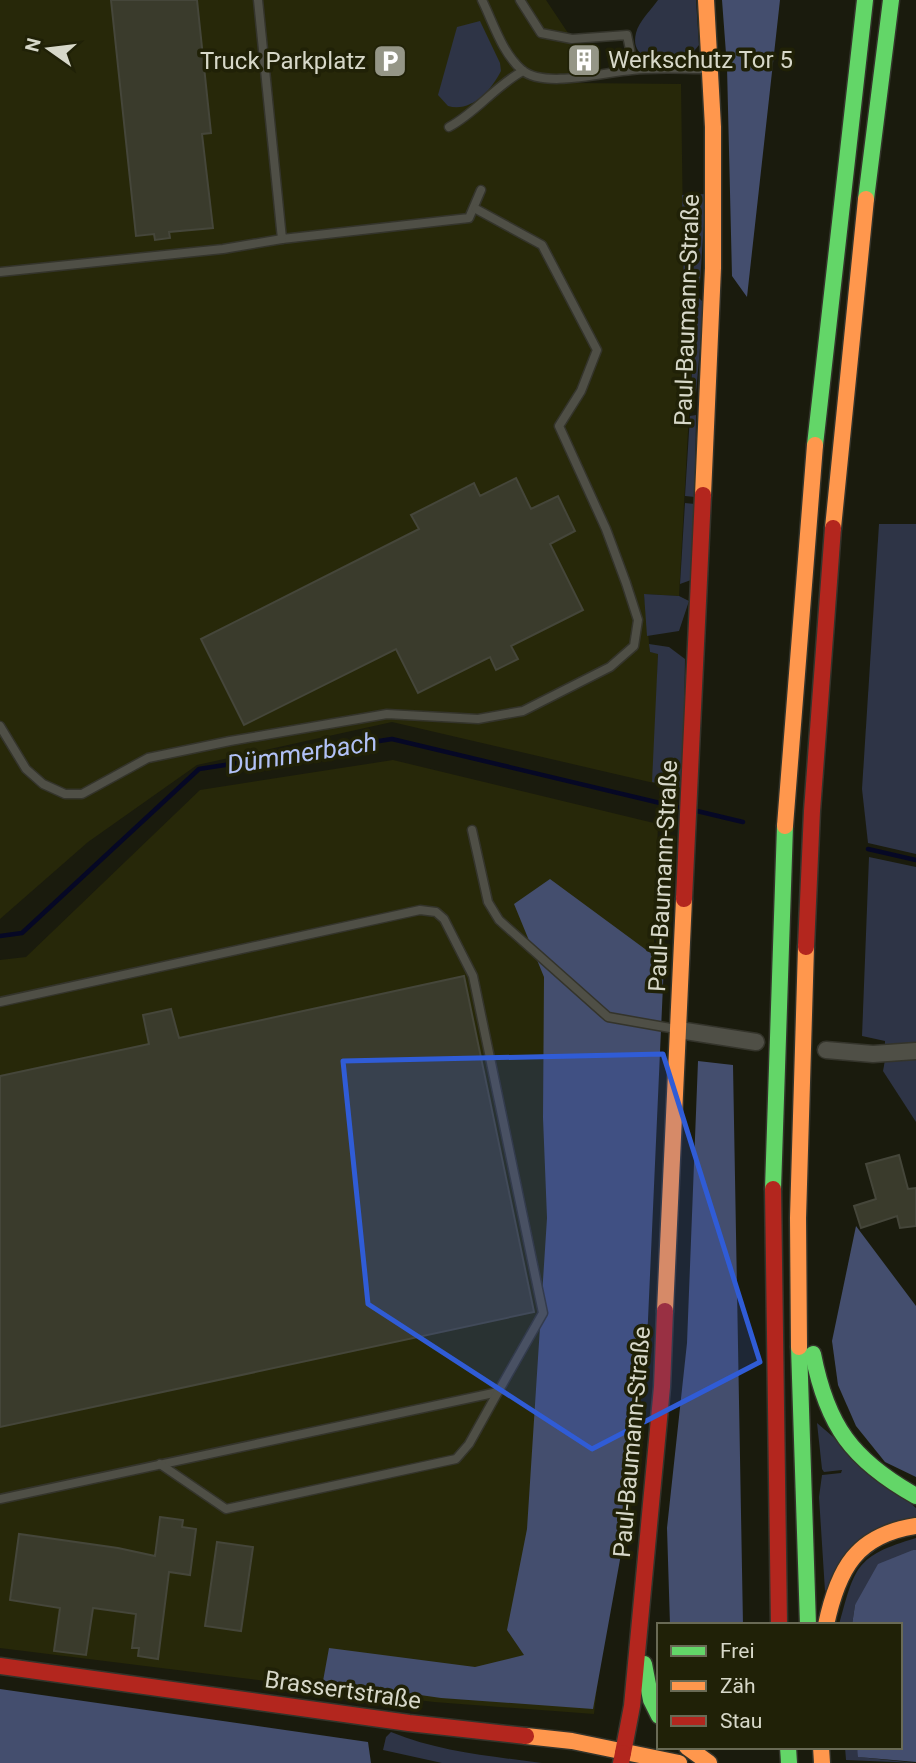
<svg xmlns="http://www.w3.org/2000/svg" width="916" height="1763" font-family="Roboto,sans-serif">
  <style>
    .built { fill: #272809 }
    .green { fill: #2e3446 }
    .forest { fill: #444e6e }
    .lines { fill: none; stroke-linecap: round; stroke-linejoin: round }
    .stream { stroke: #060825; stroke-width: 4.5 }
    .building { fill: #3a3b2c; stroke: #45463a; stroke-width: 2 }
    .lane-casing { stroke: #34342b; stroke-width: 11 }
    .street-casing { stroke: #34342b; stroke-width: 19 }
    .fast-casing { stroke: #34342b; stroke-width: 19 }
    .slow-casing { stroke: #34342b; stroke-width: 19 }
    .jam-casing { stroke: #34342b; stroke-width: 19 }
    .lane { stroke: #4f4f46; stroke-width: 8 }
    .street { stroke: #4f4f46; stroke-width: 16 }
    .fast { stroke: #63d668; stroke-width: 16 }
    .slow { stroke: #ff974d; stroke-width: 16 }
    .jam { stroke: #b3261e; stroke-width: 16 }
    .marked { fill: #305cd6; fill-opacity: 0.2; stroke: #305cd6; stroke-width: 5; stroke-linejoin: round }
    .labels { text-anchor: middle; dominant-baseline: central; stroke-width: 7; stroke-linejoin: round; paint-order: stroke }
    .poi-label { font-size: 24px; fill: #d7d8c9; stroke: #202107; text-anchor: start }
    .street-label { font-size: 24px; fill: #d7d8c9; stroke: #202107 }
    .water-label { font-size: 26px; font-style: italic; fill: #b1c1f6; stroke: #202107 }
  </style>
  <rect width="100%" height="100%" fill="#1a1b0d"/>
  <g class="built">
    <polygon points="0,0 546,0 572,39 576,83 681,84 684,298 695,303 679,596 644,594 650,652 658,653 654,783 392,722 197,765 88,842 0,919"/>
    <polygon points="393,760 658,824 642,1293 594,1714 434,1702 0,1648 0,960 26,957 200,790"/>
  </g>
  <g class="green">
    <path d="M658 0H696L699 45 690 56C672 63 628 65 636 33 639 21 651 10 658 0Z"/>
    <path d="M480 21 500 63 501 71C491 91 470 113 448 106L438 95 457 27Z"/>
    <polygon points="706,194 700,282 695,288 697,296 704,303 696,393 691,392 695,303 684,299 682,195"/>
    <polygon points="696,415 695,497 685,496 690,416"/>
    <polygon points="685,503 695,504 691,580 680,584"/>
    <polygon points="879,524 916,524 916,854 868,843 862,789"/>
    <polygon points="644,594 679,596 689,601 679,631 647,636"/>
    <polygon points="649,644 669,647 685,659 683,788 652,782 658,654 650,652"/>
    <polygon points="869,857 916,867 916,1044 885,1046 885,1041 862,1036"/>
    <polygon points="916,1058 916,1122 883,1071 885,1060"/>
    <polygon points="817,1423 916,1508 916,1517 825,1591 819,1497 822,1475 841,1473 842,1470 824,1472 822,1469"/>
    <path d="M916 1538V1550H913L855 1605 852 1625H839C855 1567 855 1556 916 1538Z"/>
    <path d="M391 1732C440 1752 490 1756 542 1763H442L383 1750 386 1737Z"/>
    <polygon points="845,1747 857,1747 859,1757 916,1763 846,1760"/>
  </g>
  <g class="forest">
    <polygon points="722,0 780,0 747,297 732,276 727,67"/>
    <polygon points="550,879 664,963 647,1342 625,1532 593,1709 441,1698 323,1681 329,1648 475,1667 524,1655 507,1630 527,1529 547,1218 543,1118 544,977 514,904"/>
    <polygon points="698,1061 733,1065 743,1625 670,1625 667,1528 687,1343"/>
    <polygon points="856,1226 916,1306 916,1477 885,1462 856,1426 838,1385 832,1341"/>
    <polygon points="913,1550 916,1550 916,1762 858,1757 857,1747 900,1747 900,1625 852,1625 855,1605 878,1564"/>
    <polygon points="0,1689 368,1742 371,1763 0,1763"/>
  </g>
  <g class="lines">
    <g class="stream">
      <polyline points="697,811 743,822"/>
      <polyline points="868,849 916,860"/>
      <polyline points="0,936 22,933 199,769 392,739 681,808"/>
    </g>
  </g>
  <g class="building">
    <polygon points="111,0 197,0 211,133 202,134 213,228 169,232 170,238 155,240 154,234 136,236"/>
    <polygon points="595,48 597,68 572,71 570,51"/>
    <polygon points="516,478 531,509 558,496 575,531 550,544 583,610 511,646 518,659 496,670 490,657 418,693 396,649 244,725 201,639 419,529 411,515 474,483 480,496"/>
    <polygon points="464,976 534,1312 0,1427 0,1076 149,1044 143,1015 171,1009 179,1038"/>
    <polygon points="899,1155 908,1189 916,1188 916,1226 900,1228 897,1216 861,1228 854,1206 876,1199 866,1164"/>
    <polygon points="160,1517 183,1520 182,1527 196,1529 190,1575 169,1572 158,1659 138,1656 139,1648 132,1648 136,1614 93,1608 86,1655 54,1651 60,1608 10,1600 19,1534 118,1548 155,1556"/>
    <polygon points="217,1542 253,1547 241,1631 205,1626"/>
  </g>
  <g class="lines">
    <g class="lane-casing">
      <g id="lane">
        <polyline points="258,0 282,239 469,218 481,190"/>
        <path d="M482 0C493 22 502 53 522 70 544 89 605 72 632 70 657 67 683 69 707 69"/>
        <polyline points="520,0 541,33 572,39 627,35 634,69"/>
        <path d="M449 127C477 112 495 86 523 71"/>
        <polyline points="0,272 223,249 282,239"/>
        <polyline points="0,726 26,769 43,784 65,794 82,794 148,758 230,741 387,714 478,719 523,711 610,667 634,646 638,620 626,583 606,529 559,426 581,391 597,350 542,245 476,209"/>
        <polyline points="472,830 488,902 499,920 608,1017 676,1029"/>
        <polyline points="0,1002 420,910 436,912 444,919 473,976 543,1313 498,1392 0,1499"/>
        <polyline points="160,1464 226,1509 456,1459 469,1444 498,1392"/>
      </g>
    </g>
    <g class="street-casing">
      <g id="street">
        <polyline points="679,1030 756,1042"/>
        <polyline points="826,1050 873,1054 916,1051"/>
      </g>
    </g>
    <g class="fast-casing">
      <g id="fast">
        <polyline points="866,199 891,0"/>
        <polyline points="815,445 865,0"/>
        <polyline points="773,1189 785,826"/>
        <polyline points="799,1347 808,1625"/>
        <path d="M813 1354C827 1426 852 1460 916 1496"/>
        <polyline points="644,1664 651,1700 659,1716"/>
        <polyline points="788,1747 789,1763"/>
      </g>
    </g>
    <g class="slow-casing">
      <g id="slow">
        <polyline points="703,495 713,268 713,127 706,0"/>
        <polyline points="833,528 866,199"/>
        <polyline points="785,826 815,445"/>
        <polyline points="665,1311 684,899"/>
        <polyline points="799,1347 798,1218 806,947"/>
        <path d="M826 1625C838 1569 856 1535 916 1526"/>
        <polyline points="526,1736 572,1741 679,1763"/>
        <polyline points="687,1747 709,1763"/>
        <polyline points="821,1747 822,1763"/>
      </g>
    </g>
    <g class="jam-casing">
      <g id="jam">
        <polyline points="684,899 703,495"/>
        <polyline points="806,947 812,811 833,528"/>
        <polyline points="773,1189 779,1625"/>
        <polyline points="0,1666 409,1723 526,1736"/>
        <polyline points="623,1753 632,1706 662,1387 665,1311"/>
        <polyline points="621,1763 623,1753"/>
      </g>
    </g>
    <use href="#lane" class="lane"/>
    <use href="#street" class="street"/>
    <use href="#fast" class="fast"/>
    <use href="#slow" class="slow"/>
    <use href="#jam" class="jam"/>
  </g>
  <path class="marked" d="M663 1054 760 1362 592 1449 368 1304 343 1061Z"/>
  <defs>
    <g id="building-square" transform="scale(1.75)"><rect x="-9" y="-9" width="18" height="18" rx="4" fill="#959687" stroke="#202107"/><path d="M-4-6H4V6H1V3H-1V6H-4ZM-2.5-4.3h1.7v1.8h-1.7ZM.8-4.3h1.7v1.8H.8ZM-2.5-1h1.7V.8h-1.7ZM.8-1h1.7V.8H.8Z" fill="#fff"/></g>
    <g id="parking-square" transform="scale(1.75)"><rect x="-9" y="-9" width="18" height="18" rx="4" fill="#959687" stroke="#202107"/><path d="M-3.5-5.5H1a3.5 3.5 0 0 1 0 7H-1V5.5H-3.5ZM-1-3.4V-.6H.8a1.4 1.4 0 0 0 0-2.8Z" fill="#fff"/></g>
  </defs>
  <g fill-rule="evenodd">
    <use href="#building-square" x="584" y="60"/>
    <use href="#parking-square" x="390" y="61"/>
  </g>
  <g class="labels">
    <g class="poi-label">
      <text x="608" y="60">Werkschutz Tor 5</text>
      <text x="366" y="61" text-anchor="end">Truck Parkplatz</text>
    </g>
    <g class="street-label">
      <text transform="translate(687 310) rotate(-88)">Paul-Baumann-Straße</text>
      <text transform="translate(663 876) rotate(-87)">Paul-Baumann-Straße</text>
      <text transform="translate(632 1442) rotate(-85)">Paul-Baumann-Straße</text>
      <text transform="translate(343 1690) rotate(8)">Brassertstraße</text>
    </g>
    <g class="water-label">
      <text transform="translate(302 753) rotate(-9)">Dümmerbach</text>
    </g>
  </g>
  <rect x="657" y="1623" width="245" height="126" fill="#202107" stroke="#696a55" stroke-width="2"/>
  <rect x="671" y="1646" width="35" height="10" fill="#63d668" stroke="#696a55" stroke-width="2"/>
  <text x="720" y="1658" font-size="21" fill="#d7d8c9">Frei</text>
  <rect x="671" y="1681" width="35" height="10" fill="#ff974d" stroke="#696a55" stroke-width="2"/>
  <text x="720" y="1693" font-size="21" fill="#d7d8c9">Zäh</text>
  <rect x="671" y="1716" width="35" height="10" fill="#b3261e" stroke="#696a55" stroke-width="2"/>
  <text x="720" y="1728" font-size="21" fill="#d7d8c9">Stau</text>
  <g transform="translate(49 49) rotate(284)" stroke="#202107" stroke-width="5" paint-order="stroke">
  <path d="M0-5L12 26L0 18L-12 26Z" fill="#d7d8c9"/>
  <text y="-10" font-size="19" font-weight="bold" text-anchor="middle" fill="#d7d8c9">N</text>
  </g>
</svg>
